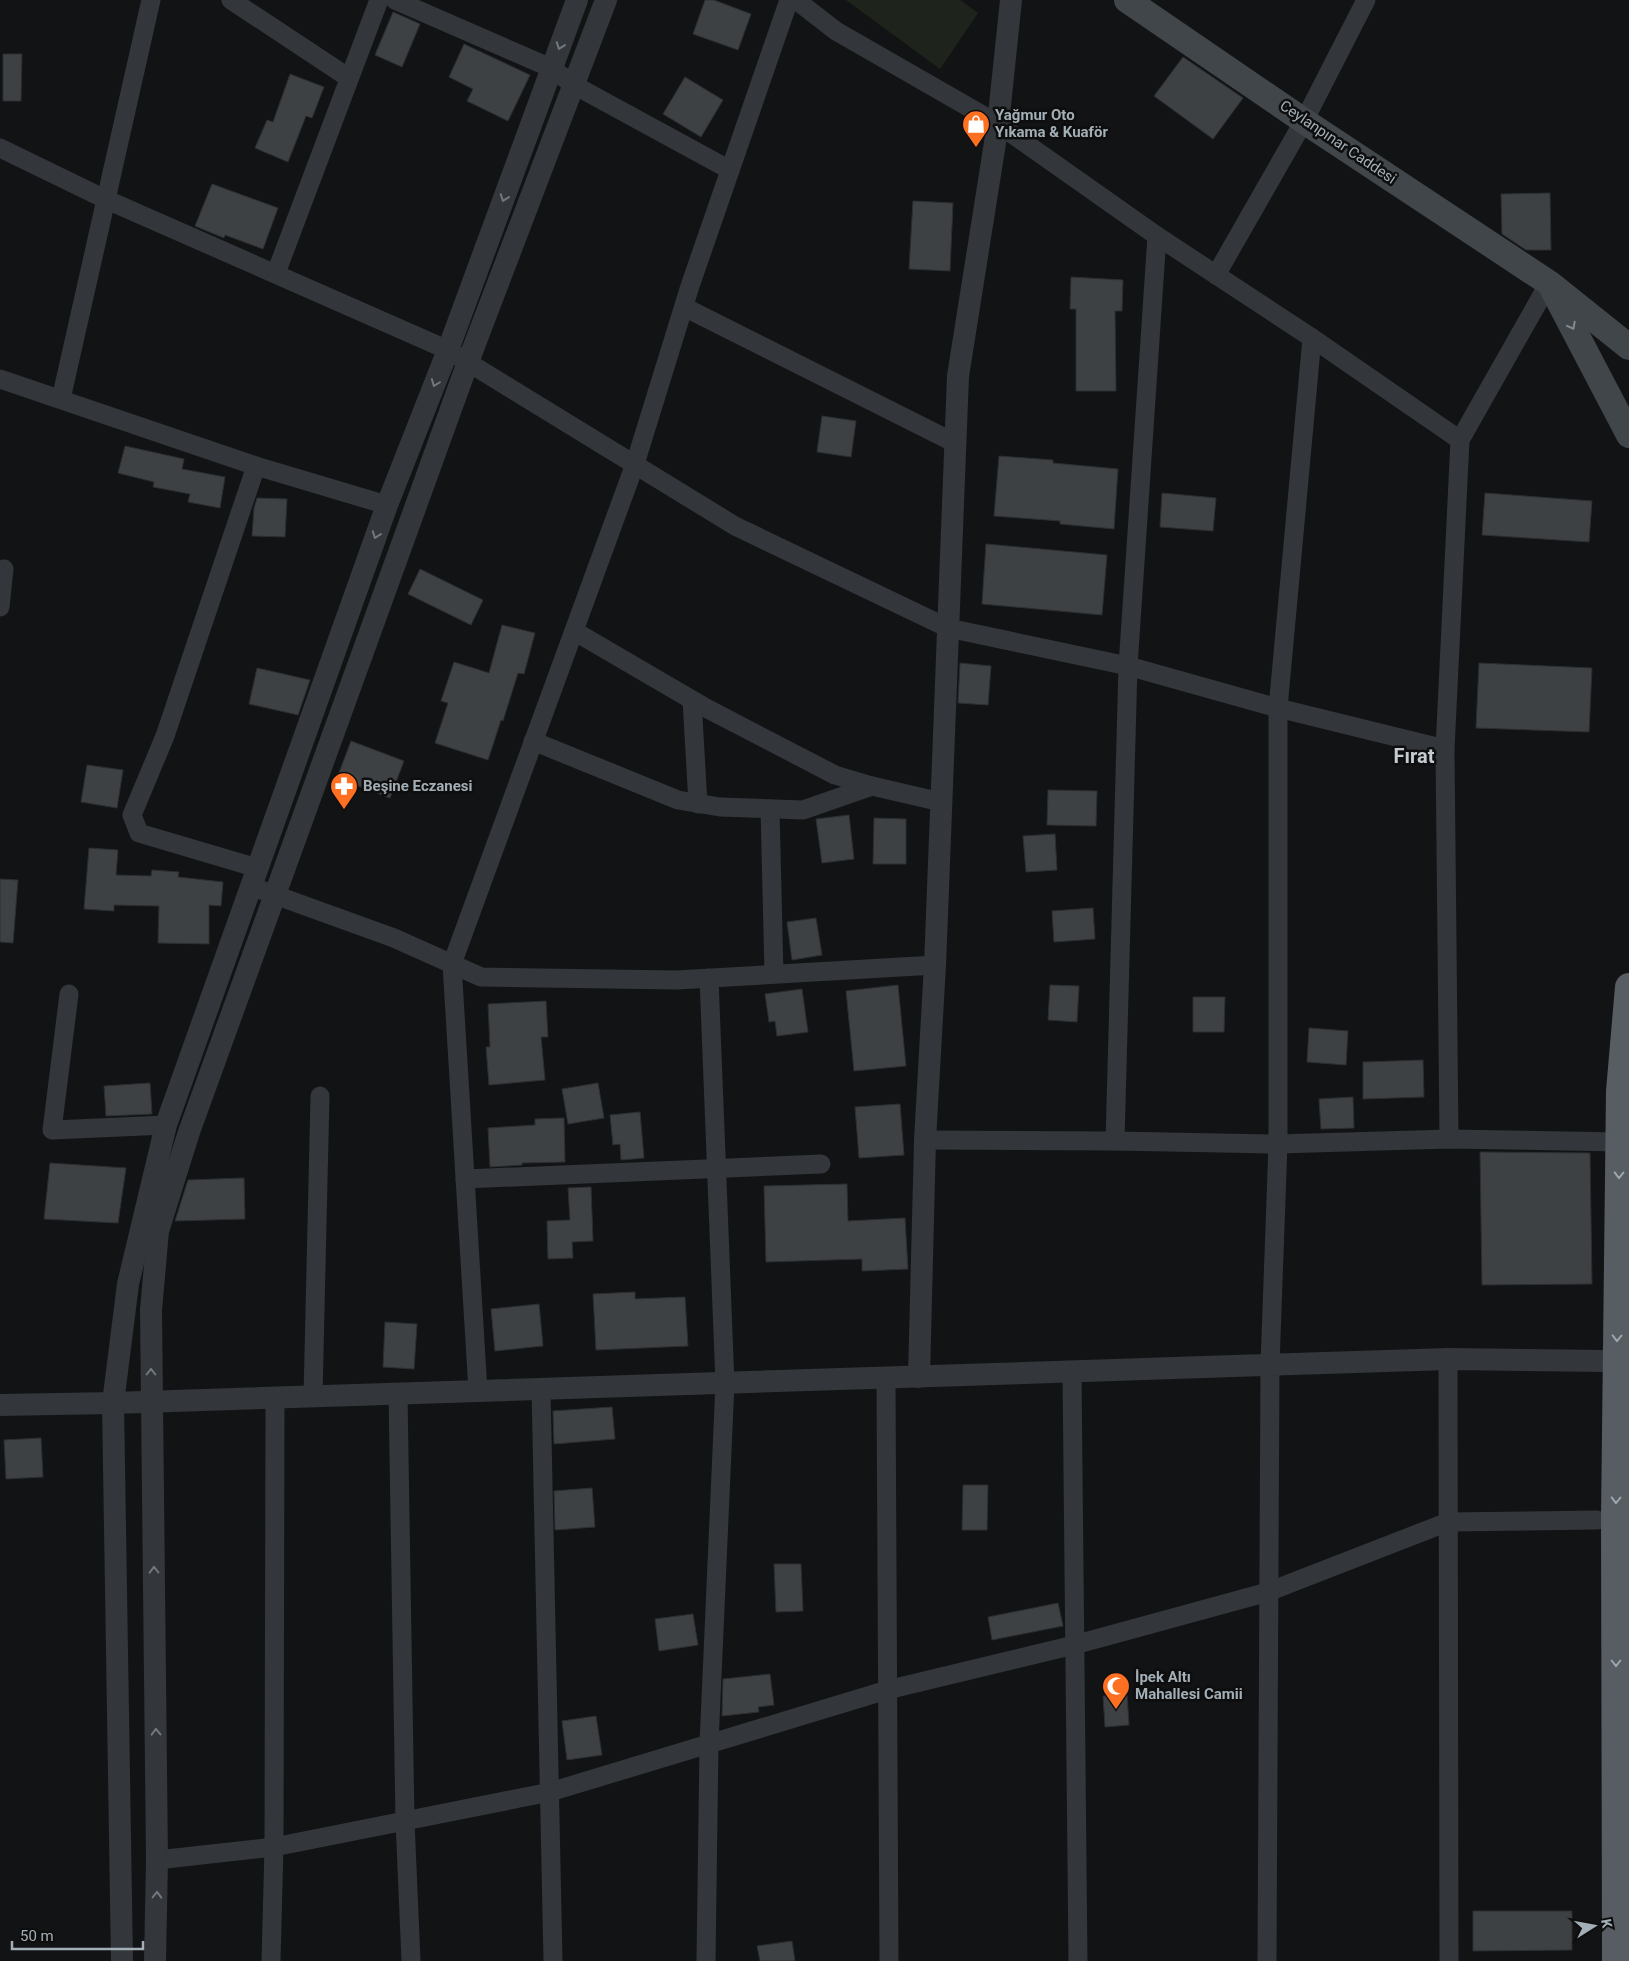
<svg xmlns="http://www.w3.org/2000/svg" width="1629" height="1961" font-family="Roboto,sans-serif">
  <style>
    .garden { fill: #1e241c }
    .building { fill: #3e4144; stroke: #2c2e31 }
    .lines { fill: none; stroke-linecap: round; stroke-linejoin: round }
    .minor { stroke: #33363a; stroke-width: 19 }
    .tertiary { stroke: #33363a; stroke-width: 22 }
    .secondary { stroke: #41464a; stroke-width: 26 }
    .trunk { stroke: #575d62; stroke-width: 28 }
    .oneway { stroke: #71797e }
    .oneway2 { stroke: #818a90 }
    .oneway3 { stroke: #9ba7ae }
    .labels { text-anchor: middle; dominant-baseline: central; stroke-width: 5; stroke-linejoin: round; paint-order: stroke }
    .poi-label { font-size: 15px; font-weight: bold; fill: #a3afb6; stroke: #0e0e0f; text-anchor: start }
    .street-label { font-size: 15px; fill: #a3afb6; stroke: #0e0e0f }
    .district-label { font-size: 20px; font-weight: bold; fill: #c4ccd2; stroke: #0e0e0f }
  </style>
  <rect width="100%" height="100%" fill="#121314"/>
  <polygon class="garden" points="846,0 960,0 978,13 940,69"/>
  <g class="building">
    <polygon points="705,0 714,0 751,14 738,50 693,34"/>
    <polygon points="393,12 420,24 402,67 375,55"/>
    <polygon points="464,44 530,75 508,121 467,101 473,89 449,77"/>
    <polygon points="3,54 22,54 21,101 3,101"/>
    <polygon points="1183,57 1243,98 1213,139 1154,96"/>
    <polygon points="290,74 324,87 312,118 306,116 288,162 255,148 267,120 273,122"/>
    <polygon points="685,77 723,100 701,137 663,114"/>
    <polygon points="212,184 278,208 263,249 225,235 224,238 195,226"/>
    <polygon points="1550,193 1551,250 1526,250 1502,234 1501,194"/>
    <polygon points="913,201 953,203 950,271 909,269"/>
    <polygon points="1071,277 1123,280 1122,311 1115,311 1116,391 1076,391 1076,309 1070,309"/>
    <polygon points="822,416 856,421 851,457 817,452"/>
    <polygon points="125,446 184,459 182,469 225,477 220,508 188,502 190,494 153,487 154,482 118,473"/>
    <polygon points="999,456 1053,460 1053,463 1118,469 1114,529 1060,524 1060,521 994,516"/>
    <polygon points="1162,493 1216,498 1213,531 1160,527"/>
    <polygon points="1485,493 1592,501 1589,542 1482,535"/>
    <polygon points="257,498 287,499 285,537 252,536 254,508"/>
    <polygon points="986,544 1107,555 1102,615 982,604"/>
    <polygon points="420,569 483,600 471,625 408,594"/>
    <polygon points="502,625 535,633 524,674 518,673 503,721 501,720 488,760 435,743 448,703 441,701 454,662 489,673"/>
    <polygon points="960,663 991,666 988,705 958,703"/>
    <polygon points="1479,663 1592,668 1589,732 1476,728"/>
    <polygon points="257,668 310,680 298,715 249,704"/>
    <polygon points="351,741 404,761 390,798 337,778"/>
    <polygon points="87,765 123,770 117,808 81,802"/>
    <polygon points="1048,790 1097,791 1096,826 1047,825"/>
    <polygon points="849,815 854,859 822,863 816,819"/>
    <polygon points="874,818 906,819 906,864 873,864"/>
    <polygon points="1055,834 1057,870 1026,872 1023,836"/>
    <polygon points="89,848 118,850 116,875 151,876 152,870 179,872 178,877 223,882 221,906 209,905 209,944 158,943 159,906 114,905 114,911 84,909"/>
    <polygon points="0,879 18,880 13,943 0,942"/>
    <polygon points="1093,908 1095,939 1054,942 1052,911"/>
    <polygon points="816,918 822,955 792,960 787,922"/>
    <polygon points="898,985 906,1066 854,1071 846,991"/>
    <polygon points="1050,985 1079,986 1077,1022 1048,1020"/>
    <polygon points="802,989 808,1032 777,1036 775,1021 769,1022 765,994"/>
    <polygon points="1193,997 1225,997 1224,1032 1193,1032"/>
    <polygon points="546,1001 548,1037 541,1037 545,1080 489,1085 486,1047 490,1047 488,1004"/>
    <polygon points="1309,1028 1348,1031 1346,1065 1307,1062"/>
    <polygon points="1423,1060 1424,1097 1363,1099 1363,1062"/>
    <polygon points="150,1083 152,1114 106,1116 104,1086"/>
    <polygon points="598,1083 604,1118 568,1124 562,1089"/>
    <polygon points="1353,1097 1354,1128 1321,1129 1319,1099"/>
    <polygon points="900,1104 904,1155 859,1158 855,1107"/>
    <polygon points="640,1112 644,1158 621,1160 620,1144 613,1145 610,1115"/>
    <polygon points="564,1118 565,1162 522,1163 522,1165 490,1167 488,1128 535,1125 535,1119"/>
    <polygon points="1480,1152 1590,1153 1592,1284 1482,1285"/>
    <polygon points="50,1163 126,1168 118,1223 44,1219"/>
    <polygon points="244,1178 245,1219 175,1221 188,1180"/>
    <polygon points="847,1184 848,1221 905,1218 908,1269 862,1271 862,1259 766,1262 764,1186"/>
    <polygon points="591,1187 593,1241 572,1242 573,1258 548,1259 547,1221 570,1220 568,1188"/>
    <polygon points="635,1292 635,1299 685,1297 688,1346 596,1350 593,1294"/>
    <polygon points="539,1304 543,1346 495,1351 491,1309"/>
    <polygon points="385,1322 417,1324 414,1369 383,1367"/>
    <polygon points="612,1407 615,1439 554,1444 553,1411"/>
    <polygon points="41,1438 43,1477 6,1479 4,1440"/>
    <polygon points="963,1485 988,1485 987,1530 962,1530"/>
    <polygon points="592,1488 595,1527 555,1530 554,1491"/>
    <polygon points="774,1564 801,1564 803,1611 776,1612"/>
    <polygon points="1058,1603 1063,1626 992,1640 988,1617"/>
    <polygon points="693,1614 698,1645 659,1651 655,1619"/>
    <polygon points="770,1674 774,1705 758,1707 759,1712 722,1716 723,1679"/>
    <polygon points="1127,1694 1129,1725 1105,1727 1103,1696"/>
    <polygon points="596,1716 602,1755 567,1760 562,1721"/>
    <polygon points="1473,1911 1572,1911 1572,1950 1473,1951"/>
    <polygon points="792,1941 795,1961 760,1961 757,1946"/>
  </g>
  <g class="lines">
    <g class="minor">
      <polyline points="231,0 349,78"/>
      <polyline points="395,0 551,68 574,85 730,170"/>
      <polyline points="796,0 836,31 998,124 1157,236 1312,338 1460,440"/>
      <polyline points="0,148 105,199 448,350 735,526 948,628 1128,666 1278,708 1445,749"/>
      <polyline points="276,273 379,0"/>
      <polyline points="1216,275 1304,121 1366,0"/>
      <polyline points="684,307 955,443"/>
      <polyline points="0,379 256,466 387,505"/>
      <polyline points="61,399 151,0"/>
      <polyline points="256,466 165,736 132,815 139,833 257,868"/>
      <polyline points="0,607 4,569"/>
      <polyline points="574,631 706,708 835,775 872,786 941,802"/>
      <polyline points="692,700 698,804"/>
      <polyline points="533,741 678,800 720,807 803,810 872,786"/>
      <polyline points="770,809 774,974"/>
      <polyline points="250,886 394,938 481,977 677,980 935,965"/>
      <polyline points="69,994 52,1130 166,1125"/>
      <polyline points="1449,1139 1445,749 1460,440 1549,283"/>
      <polyline points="925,1140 1115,1141 1278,1144 1449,1139 1620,1142"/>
      <polyline points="1115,1141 1128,666 1157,236"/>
      <polyline points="465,1179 821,1164"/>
      <polyline points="1448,1359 1449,1961"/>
      <polyline points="1072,1372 1078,1961"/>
      <polyline points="886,1378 889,1961"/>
      <polyline points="541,1389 553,1961"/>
      <polyline points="478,1391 452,964 635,464 690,286 789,0"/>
      <polyline points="398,1394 405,1821 411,1961"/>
      <polyline points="313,1396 320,1096"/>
      <polyline points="157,1860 274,1847 550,1792 887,1690 1074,1645 1268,1592 1448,1522 1597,1520"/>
      <polyline points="271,1961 274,1847 275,1398"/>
      <polyline points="706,1961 709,1744 725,1383 709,978"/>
      <polyline points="1267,1961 1270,1365 1278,1144 1278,708 1312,338"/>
    </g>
    <g class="tertiary">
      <polyline points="919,1377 925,1140 935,965 958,376 998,124 1011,0"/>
      <polyline points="0,1405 113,1403 1448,1359 1604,1361"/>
      <polyline points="122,1961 113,1403 128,1284 166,1125 387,505 448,350 577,0"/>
      <polyline points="155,1961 157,1860 151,1310 158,1231 189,1132 468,362 606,0"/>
    </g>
    <g class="secondary">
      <polyline points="1127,0 1304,121 1549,283 1629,347"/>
      <polyline points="1553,290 1629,435"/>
    </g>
    <polyline class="trunk" points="1616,1961 1615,1517 1620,1091 1629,987"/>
  </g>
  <defs><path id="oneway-chevron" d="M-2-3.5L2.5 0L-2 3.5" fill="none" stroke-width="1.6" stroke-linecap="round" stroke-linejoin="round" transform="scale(1.25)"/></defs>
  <g class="oneway">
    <use href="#oneway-chevron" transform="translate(560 46) rotate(110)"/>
    <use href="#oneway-chevron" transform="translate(504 198) rotate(110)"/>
    <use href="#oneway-chevron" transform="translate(435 383) rotate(111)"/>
    <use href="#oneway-chevron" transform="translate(376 535) rotate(110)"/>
    <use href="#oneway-chevron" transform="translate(151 1372) rotate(-90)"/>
    <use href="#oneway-chevron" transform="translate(154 1570) rotate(-91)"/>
    <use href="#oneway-chevron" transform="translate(156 1732) rotate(-91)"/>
    <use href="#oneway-chevron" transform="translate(157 1895) rotate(-89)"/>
  </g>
  <use class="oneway2" href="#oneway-chevron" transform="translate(1572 326) rotate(62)"/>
  <g class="oneway3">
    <use href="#oneway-chevron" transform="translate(1619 1175) rotate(91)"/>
    <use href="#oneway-chevron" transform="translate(1617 1338) rotate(91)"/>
    <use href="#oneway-chevron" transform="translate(1616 1500) rotate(91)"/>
    <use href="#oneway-chevron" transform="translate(1616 1663) rotate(90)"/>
  </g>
  <defs>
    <g id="shop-pin" transform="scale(1.4375)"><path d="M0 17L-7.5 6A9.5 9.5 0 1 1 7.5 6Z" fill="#fe7021" stroke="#0e0e0f"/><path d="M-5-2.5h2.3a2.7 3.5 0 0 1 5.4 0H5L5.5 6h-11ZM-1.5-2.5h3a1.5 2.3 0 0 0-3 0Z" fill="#fff"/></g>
    <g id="pharmacy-pin" transform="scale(1.4375)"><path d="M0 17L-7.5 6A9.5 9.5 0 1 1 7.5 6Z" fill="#fe7021" stroke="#0e0e0f"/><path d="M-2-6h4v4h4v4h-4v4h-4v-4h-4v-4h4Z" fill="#fff"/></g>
    <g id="mosque-pin" transform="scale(1.4375)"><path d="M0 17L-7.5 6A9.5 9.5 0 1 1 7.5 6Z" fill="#fe7021" stroke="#0e0e0f"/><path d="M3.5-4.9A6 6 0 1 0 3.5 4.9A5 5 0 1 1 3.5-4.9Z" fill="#fff"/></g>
  </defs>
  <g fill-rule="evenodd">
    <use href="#shop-pin" x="976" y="124"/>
    <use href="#pharmacy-pin" x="344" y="786"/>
    <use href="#mosque-pin" x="1116" y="1686"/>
  </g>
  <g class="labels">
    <g class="poi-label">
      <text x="995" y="115">Yağmur Oto<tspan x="995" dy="17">Yıkama &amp; Kuaför</tspan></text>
      <text x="363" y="786">Beşine Eczanesi</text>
      <text x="1135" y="1677">İpek Altı<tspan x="1135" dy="17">Mahallesi Camii</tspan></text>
    </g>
    <g class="street-label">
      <text transform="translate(1338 142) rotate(34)">Ceylanpınar Caddesi</text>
    </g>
    <g class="district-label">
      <text x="1414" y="756">Fırat</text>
    </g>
  </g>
  <g transform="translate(1594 1926) rotate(79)" stroke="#0e0e0f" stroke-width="4" paint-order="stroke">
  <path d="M0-4L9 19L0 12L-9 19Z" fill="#a3afb6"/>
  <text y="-8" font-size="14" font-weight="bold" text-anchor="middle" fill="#a3afb6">K</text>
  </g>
  <path d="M12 1941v8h131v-8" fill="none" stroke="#a3afb6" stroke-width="2.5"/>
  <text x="20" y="1941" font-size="15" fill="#a3afb6" stroke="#0e0e0f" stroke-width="4" paint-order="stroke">50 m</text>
</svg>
